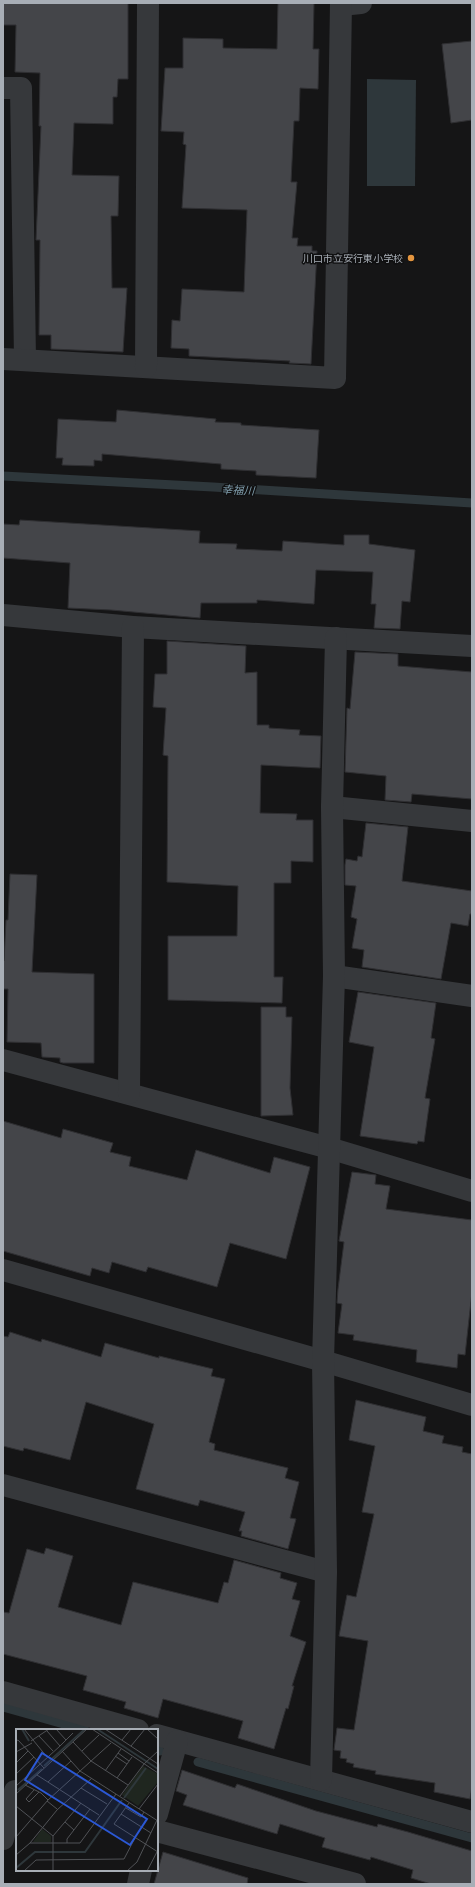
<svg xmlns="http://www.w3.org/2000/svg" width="475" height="1887" font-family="Poppins,'Noto Sans JP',sans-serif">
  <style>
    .water { fill: #2e373b }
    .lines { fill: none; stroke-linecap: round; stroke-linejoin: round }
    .stream { stroke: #2e373b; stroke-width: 9 }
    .building { fill: #444549; stroke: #2f2f32 }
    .street { stroke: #36383b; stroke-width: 22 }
    .poi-dot { fill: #e4953f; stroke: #101011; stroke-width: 1.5 }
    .labels { text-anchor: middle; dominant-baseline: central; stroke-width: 3; stroke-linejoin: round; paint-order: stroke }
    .poi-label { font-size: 10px; fill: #a8aeb6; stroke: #101011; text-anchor: end }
    .water-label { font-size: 11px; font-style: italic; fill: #819fae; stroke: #101011 }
    .inset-river { fill: none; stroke: #2e373b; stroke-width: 2 }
    .inset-road { fill: none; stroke: #505256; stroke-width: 1 }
    .view { fill: #2b58d5; fill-opacity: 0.15; stroke: #2b58d5; stroke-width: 2 }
    .inset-edge { fill: none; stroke: #a8aeb6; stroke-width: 2 }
  </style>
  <rect width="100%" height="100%" fill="#151516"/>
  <polygon class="water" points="367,79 416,80 415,186 367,186"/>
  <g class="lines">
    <g class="stream">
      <polyline points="3,476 213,487 472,503"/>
      <polyline points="3,1707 85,1730"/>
      <polyline points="157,1750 160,1751"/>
      <polyline points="198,1762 472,1838"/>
    </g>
  </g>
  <g class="building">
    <polygon points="3,3 128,3 128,79 118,79 117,97 113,97 113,124 74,123 72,175 119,176 118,216 111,216 112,288 127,288 123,352 51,349 51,335 39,335 40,240 36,240 41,126 39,126 40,73 15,72 16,25 3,25"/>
    <polygon points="278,3 314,3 313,49 319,49 318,89 300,88 299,121 294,121 291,182 297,182 292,238 298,238 297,246 312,246 312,251 317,251 311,364 289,363 290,361 189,356 189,349 171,348 172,320 180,321 182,289 244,292 247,210 182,208 186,145 183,144 184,132 161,131 165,68 183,68 183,38 223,39 223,48 277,49"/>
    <polygon points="472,41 472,120 451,123 442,44"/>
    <polygon points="117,410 216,419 215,422 241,423 241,425 319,430 316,478 256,475 256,471 221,469 221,464 102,454 102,461 94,460 94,466 62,465 63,458 56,458 58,419 116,422"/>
    <polygon points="20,520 200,531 199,543 237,544 236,549 282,551 283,541 344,545 344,535 369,535 369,544 415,550 410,602 402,601 400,629 374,628 376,604 371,604 373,572 316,570 314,604 257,600 257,603 201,603 200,618 111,610 68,608 70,563 3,558 3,524 19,525"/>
    <polygon points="167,641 246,646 245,673 257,672 257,725 269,725 269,728 300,730 299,735 321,736 320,768 261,765 260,813 297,814 296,820 313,820 313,862 291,861 291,883 274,883 274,977 283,977 282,1003 168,1000 168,936 237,936 238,886 167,882 168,756 163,755 166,708 153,707 155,674 167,674"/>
    <polygon points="355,652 398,654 398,666 472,672 472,799 412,794 411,802 385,800 386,776 345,772 347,708 350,709"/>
    <polygon points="366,823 408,827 402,881 472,891 472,914 470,914 468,926 451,923 441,979 362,967 364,950 352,948 357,919 351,917 356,886 345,885 345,865 346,859 357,861 358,856 362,857"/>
    <polygon points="10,874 37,875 32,972 94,974 94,1063 63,1063 60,1062 60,1058 42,1057 41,1043 7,1042 8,989 3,989 3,960 4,961 6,920 8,920"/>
    <polygon points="358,992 436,1003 431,1038 435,1039 425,1098 430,1099 424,1142 418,1141 417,1144 360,1136 374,1047 349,1042"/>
    <polygon points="261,1007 286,1007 286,1017 292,1017 290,1088 293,1115 261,1116"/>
    <polygon points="3,1121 61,1138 63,1129 113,1143 110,1152 131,1157 129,1166 187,1180 196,1150 270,1173 274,1157 310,1167 286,1259 230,1243 217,1287 148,1267 146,1272 112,1262 109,1273 92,1268 90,1276 3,1251"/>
    <polygon points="352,1172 376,1175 375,1184 390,1186 386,1209 472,1220 472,1292 465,1355 458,1354 457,1368 416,1362 417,1350 353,1340 354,1335 338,1333 342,1304 337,1303 338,1289 344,1242 339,1241"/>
    <polygon points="10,1332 41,1342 42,1339 101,1357 105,1343 159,1358 159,1356 213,1369 211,1376 225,1379 209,1442 215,1444 214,1450 288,1468 285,1478 299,1482 290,1518 296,1519 288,1549 241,1536 242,1531 239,1531 245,1512 200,1500 198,1506 136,1489 154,1424 86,1402 70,1460 24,1448 23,1451 3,1446 3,1336 8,1337"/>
    <polygon points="356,1400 426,1417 423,1431 444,1436 442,1443 463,1447 462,1452 472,1454 472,1786 470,1799 434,1792 435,1783 375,1774 376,1771 353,1767 354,1764 346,1762 347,1759 340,1758 341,1751 334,1750 337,1728 354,1730 368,1641 339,1636 347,1595 356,1597 374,1514 362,1512 375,1446 349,1440"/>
    <polygon points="46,1548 73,1556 58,1607 121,1625 133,1582 218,1603 224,1582 228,1583 234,1560 281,1573 280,1578 297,1583 292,1599 300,1601 290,1636 306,1642 292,1686 294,1686 288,1709 286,1708 274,1749 238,1738 243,1721 163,1699 158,1718 124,1708 126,1702 83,1690 87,1676 3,1654 3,1612 9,1613 27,1549 44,1554"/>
    <polygon points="182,1770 235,1788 237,1784 316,1811 377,1827 378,1824 408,1832 472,1851 472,1884 431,1884 411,1878 413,1870 371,1857 370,1860 322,1847 325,1838 280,1824 277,1834 183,1805 187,1795 176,1791"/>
    <polygon points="163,1852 248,1878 247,1884 154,1884"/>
  </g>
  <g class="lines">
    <g class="street">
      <polyline points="341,5 361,3"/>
      <polyline points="3,88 21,88 25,360"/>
      <polyline points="3,359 335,378 341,3"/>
      <polyline points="146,367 148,3"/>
      <polyline points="3,615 133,627 472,646"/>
      <polyline points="332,807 472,821"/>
      <polyline points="334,976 472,996"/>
      <polyline points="3,1060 329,1148 472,1191"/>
      <polyline points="129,1093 133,627"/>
      <polyline points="3,1270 323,1361 472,1405"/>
      <polyline points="3,1485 326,1572"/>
      <polyline points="3,1692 138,1730"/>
      <polyline points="157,1735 472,1822"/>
      <polyline points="321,1780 326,1572 323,1361 334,976 332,807 336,638"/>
      <polyline points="157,1814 177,1741"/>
      <polyline points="157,1831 355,1884"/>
      <polyline points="3,1839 15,1791"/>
      <polyline points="138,1884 141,1870"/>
    </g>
  </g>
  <circle class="poi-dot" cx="411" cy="258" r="4"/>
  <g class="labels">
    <g class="poi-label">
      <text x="403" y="258">川口市立安行東小学校</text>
    </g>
    <g class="water-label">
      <text transform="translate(238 490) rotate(3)">幸福川</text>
    </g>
  </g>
  <g transform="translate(16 1729)">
    <rect width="142" height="142" fill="#151516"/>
    <path d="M127 37 142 45V53L122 77 106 66ZM26 100 35 107V113H17Z" fill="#1f261f"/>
    <path class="inset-river" d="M6 0 13 12M81 0 142 40M28 37 69 0M2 61 26 40M108 69 130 39M0 139 19 123H69L106 71"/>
    <path class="inset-road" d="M8 0 31 28M40 0 50 11M76 0 142 44M89 0 142 35M131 0 142 10M23 7 37 22M106 11 115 0M0 12 2 11 28 39M15 12 33 0M57 13 75 32 112 56M44 17 57 4M115 17 129 0M46 22 64 42 142 92M66 22 83 6M0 23 16 14M102 24 113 32M99 27 111 35M0 34 12 22M89 42 105 20M0 45 18 28M21 46 83 86M101 49 116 28M32 53 55 32M9 56 25 64 32 71M0 57 44 17 31 2M65 59 91 75M18 61 10 70 13 73 23 63M0 65 71 0M104 67 128 35 142 22M31 72 41 80M113 74 98 95 142 123M0 77 37 107V142M110 79 125 88 128 83M123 80 142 55M105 85 135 104M49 93 58 101M37 107 65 74M0 108 32 71 95 14M14 114H64L100 65M51 114V110L74 80M0 126 14 114 41 81 76 49M8 142 20 131 108 130 119 109M111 142 121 133 141 91M131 142 142 121"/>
    <path class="view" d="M26 24 131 90 114 116 9 51Z"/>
    <rect width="142" height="142" class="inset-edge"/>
  </g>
  <rect width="475" height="1887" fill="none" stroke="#a8aeb6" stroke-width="8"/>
</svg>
